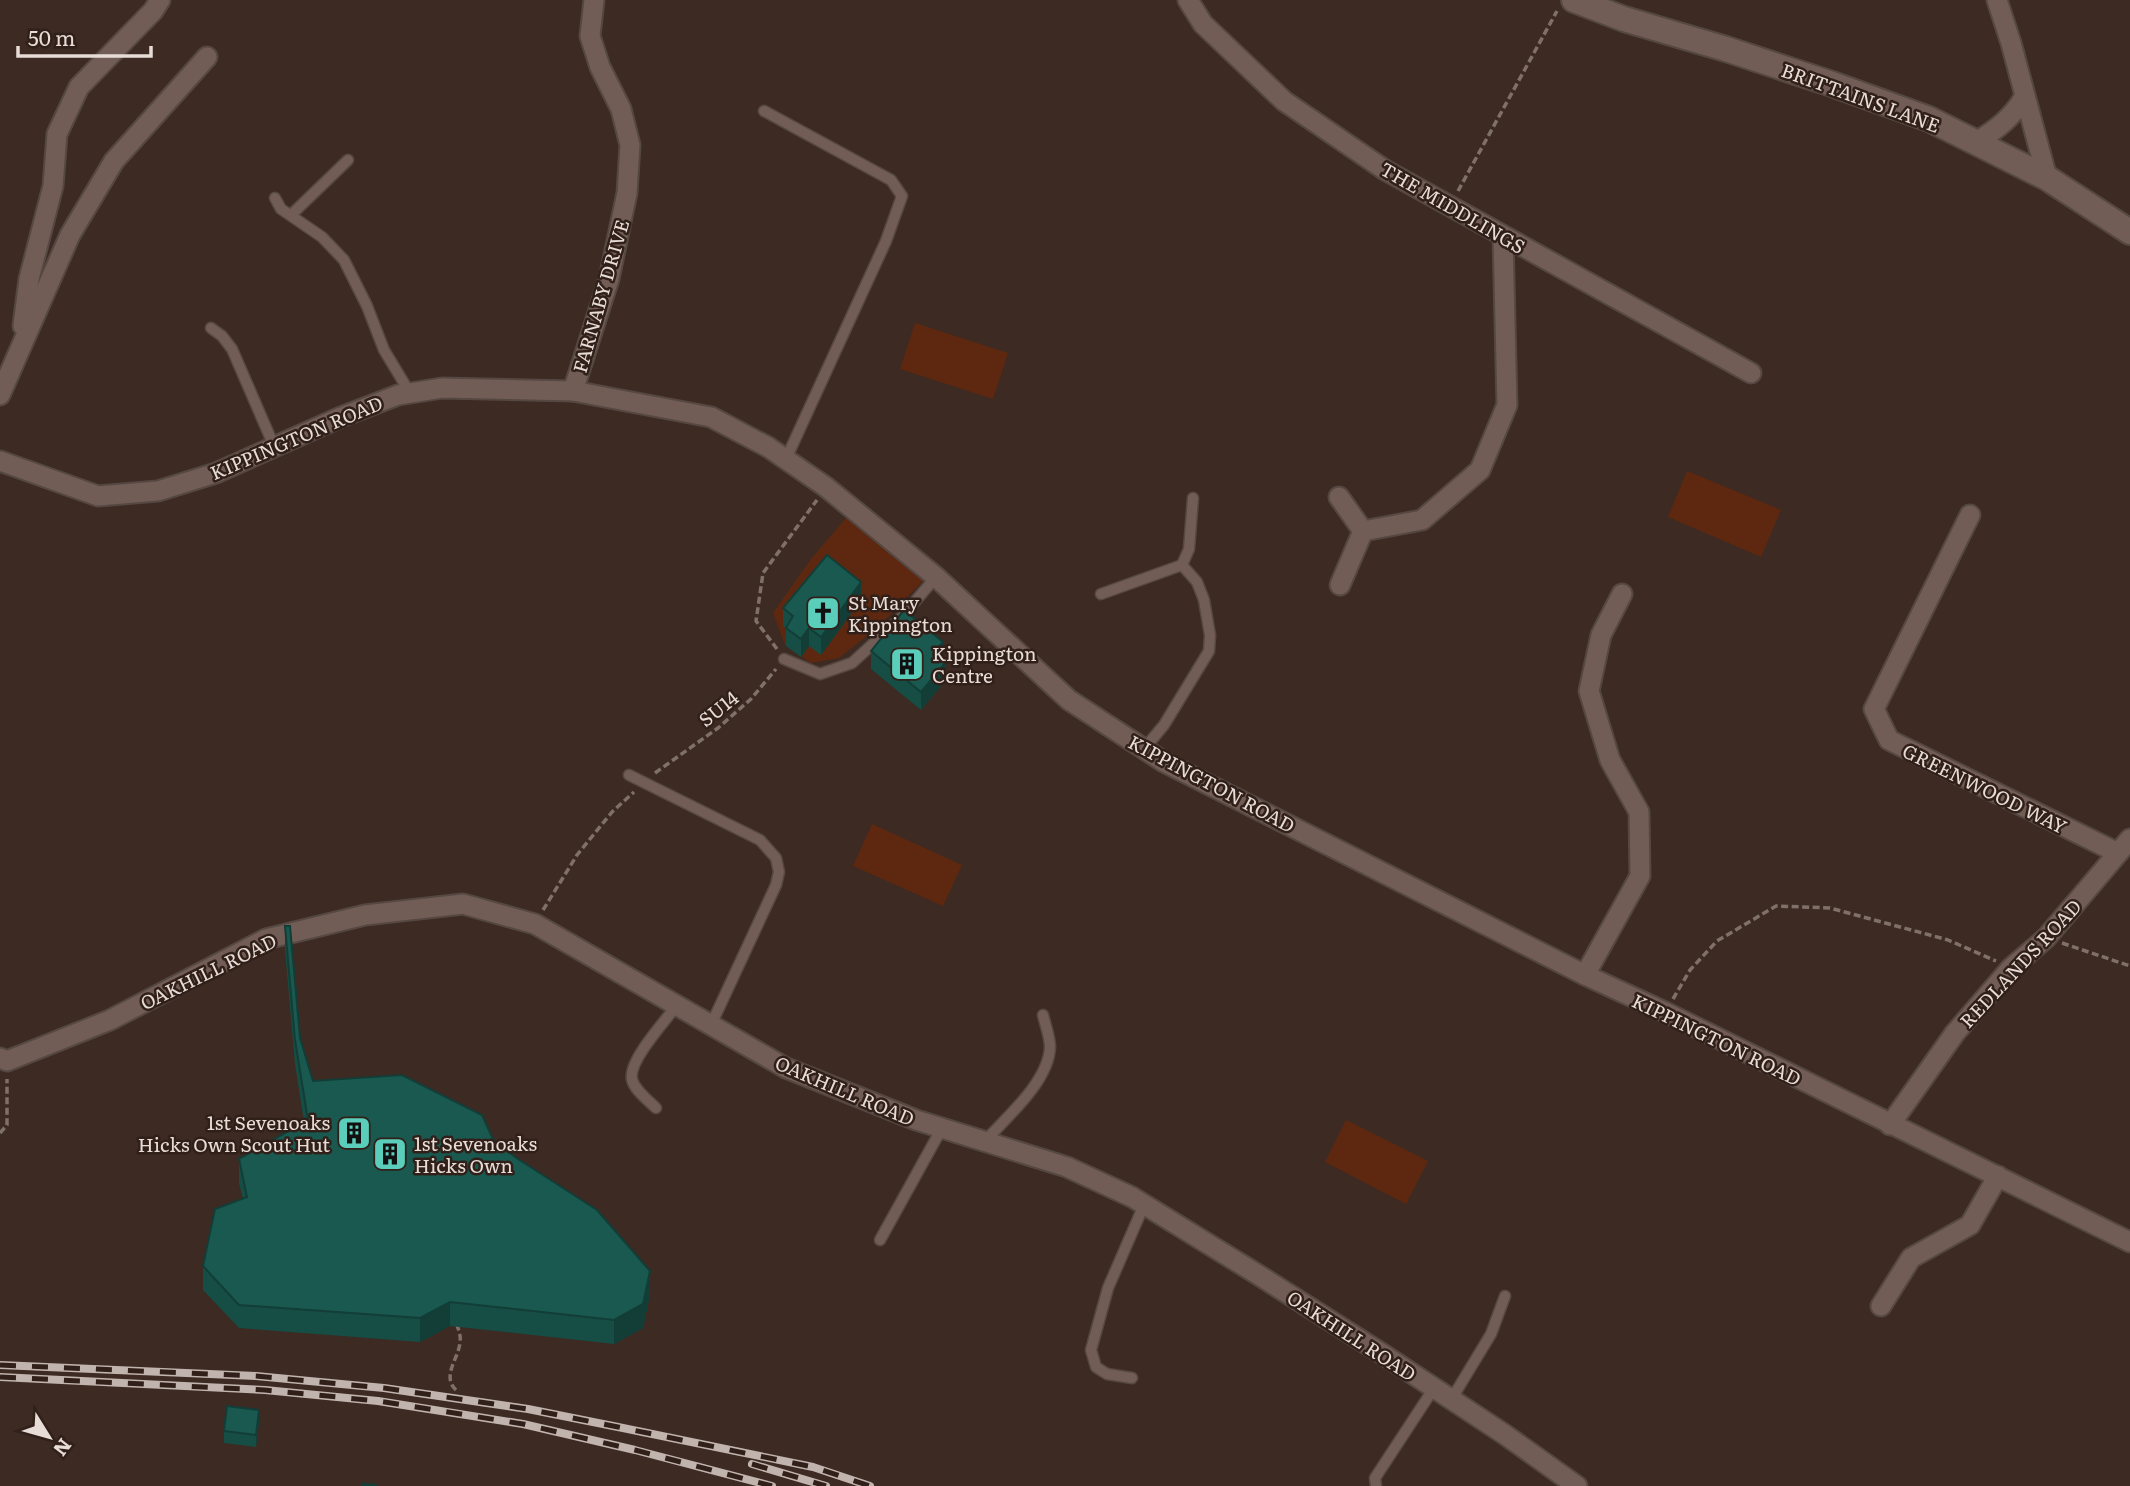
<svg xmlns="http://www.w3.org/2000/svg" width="2130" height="1486" font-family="Literata,serif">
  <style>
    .green { fill: #5e2810 }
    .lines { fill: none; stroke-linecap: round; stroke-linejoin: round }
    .service-casing { stroke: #554741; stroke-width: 13 }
    .minor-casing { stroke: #554741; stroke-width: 23 }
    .tertiary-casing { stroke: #554741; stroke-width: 28 }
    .path { stroke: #80706a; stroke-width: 3.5; stroke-dasharray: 7 3.5; stroke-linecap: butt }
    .service { stroke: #715d55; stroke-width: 10 }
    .minor { stroke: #715d55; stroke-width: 19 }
    .tertiary { stroke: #715d55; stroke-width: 24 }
    .rail-casing { stroke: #c1b3ae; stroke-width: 8 }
    .rail { stroke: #312019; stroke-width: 5; stroke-dasharray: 16; stroke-linecap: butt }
    .wall { fill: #164d44 }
    .shaded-wall { fill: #123e37 }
    .building { fill: #1a594f; stroke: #123e37; stroke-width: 2 }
    .labels { text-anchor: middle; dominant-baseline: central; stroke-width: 5; stroke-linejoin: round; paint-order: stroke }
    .street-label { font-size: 19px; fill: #e8dcd7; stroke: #312019 }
    .poi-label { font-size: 19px; fill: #e8dcd7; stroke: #312019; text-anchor: start }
  </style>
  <rect width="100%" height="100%" fill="#3c2a23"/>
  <g class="green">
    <polygon points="915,323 1008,353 993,399 900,369"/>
    <polygon points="1687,471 1781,510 1761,557 1668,517"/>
    <polygon points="846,518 923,581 878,627 839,658 811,663 785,645 773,613 811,559"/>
    <polygon points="872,824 962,865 943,906 853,866"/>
    <polygon points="1346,1120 1428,1161 1406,1204 1325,1162"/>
  </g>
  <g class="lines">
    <g class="service-casing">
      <g id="service">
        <polyline points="764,111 891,180 902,196 886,241 786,459"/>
        <polyline points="275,198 281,209 322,237 344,260 367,306 384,350 410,393"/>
        <polyline points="291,215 348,160"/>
        <polyline points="211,328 222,336 232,349 274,446"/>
        <polyline points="1182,565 1189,549 1193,498"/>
        <polyline points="1101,594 1182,565"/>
        <polyline points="784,659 820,674 852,663 899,620 936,577"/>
        <polyline points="1144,749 1164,725 1209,651 1210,635 1204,600 1197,582 1182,565"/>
        <polyline points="629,775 760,840 776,858 779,872 776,885 711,1025"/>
        <path d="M656 1108C648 1100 634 1090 632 1079 628 1061 666 1020 677 1005"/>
        <path d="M985 1141C1007 1117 1049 1081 1050 1047 1050 1037 1045 1024 1043 1015"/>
        <polyline points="880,1240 942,1128"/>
        <polyline points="1132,1378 1107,1374 1096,1367 1091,1350 1108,1288 1144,1205"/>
        <polyline points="1451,1400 1491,1334 1505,1296"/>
        <polyline points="1376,1486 1375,1478 1434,1388"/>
      </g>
    </g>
    <g class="minor-casing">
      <g id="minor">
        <polyline points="1188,0 1203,24 1284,101 1385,170 1751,373"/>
        <polyline points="1997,0 2011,43 2047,178"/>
        <path d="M1976 142C1996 130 2013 117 2025 96"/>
        <polyline points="23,326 29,279 53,186 57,134 79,87 153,11 160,0"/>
        <polyline points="573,391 609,279 627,193 630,145 621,109 600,67 590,36 594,0"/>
        <polyline points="0,395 70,235 114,161 207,57"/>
        <polyline points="0,461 98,496 158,491 216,473 341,417 398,395 442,388 573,391 711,417 768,447 826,487 936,577 1069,700 1164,762 1585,975 1665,1012 2130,1242"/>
        <polyline points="1339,497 1363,531 1422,520 1480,470 1507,405 1503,237"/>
        <polyline points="1970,515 1874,709 1889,740 2118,853"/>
        <polyline points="1340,585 1363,531"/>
        <polyline points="1585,975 1640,876 1639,812 1610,760 1589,691 1601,635 1622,594"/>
        <polyline points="0,1058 7,1061 110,1020 266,939 365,915 463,904 535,924 786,1068 916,1120 1067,1167 1132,1197 1257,1274 1381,1353 1504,1434 1577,1486"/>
        <polyline points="1890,1125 1955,1033 2011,968 2046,938 2130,839"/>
        <polyline points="1881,1306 1911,1258 1970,1225 1998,1176"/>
      </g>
    </g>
    <g class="tertiary-casing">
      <polyline id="tertiary" points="1574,0 1624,19 1726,49 1832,84 1929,119 2047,178 2130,232"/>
    </g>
    <g class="path">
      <polyline points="1458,191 1557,11"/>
      <polyline points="777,649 756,621 763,573 817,500"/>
      <polyline points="655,773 718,728 751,699 776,669"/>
      <polyline points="543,910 577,855 612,812 634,792"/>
      <polyline points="2062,943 2130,966"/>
      <polyline points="1673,999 1690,970 1717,941 1776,906 1830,908 1948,940 1996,961"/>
      <polyline points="0,1133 7,1125 7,1079"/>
      <path d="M456 1390C441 1376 459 1358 460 1342 461 1336 459 1331 457 1325"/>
    </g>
    <use href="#service" class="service"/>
    <use href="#minor" class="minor"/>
    <use href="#tertiary" class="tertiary"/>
    <g class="rail-casing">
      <g id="rail">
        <polyline points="0,1365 256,1376 384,1388 528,1409 618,1427 813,1467 870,1486"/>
        <polyline points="0,1377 265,1390 378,1401 523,1424 635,1450 772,1486"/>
        <polyline points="752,1464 826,1486"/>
      </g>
    </g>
    <use href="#rail" class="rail"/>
  </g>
  <g class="wall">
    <polygon points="861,600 821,655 809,646 801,657 786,646 786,628 783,626 783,608"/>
    <polygon points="871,651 943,660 942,661 945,681 921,710 871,669"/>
    <polygon points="285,926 300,1038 313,1081 493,1139 650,1294 643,1328 614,1344 450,1326 420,1342 239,1328 203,1290 203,1266 243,1199 239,1183 239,1159 304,1122 295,1064 285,950"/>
    <polygon points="259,1422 256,1447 224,1443 224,1431"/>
  </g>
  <g class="shaded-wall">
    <polygon points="861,582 861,600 821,655 821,637"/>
    <polygon points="809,628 809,646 801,657 801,639"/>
    <polygon points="943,642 943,660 933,672 933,654"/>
    <polygon points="945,663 945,681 921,710 921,692"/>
    <polygon points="650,1271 650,1294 643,1328 614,1344 614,1320"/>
    <polygon points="450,1302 450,1326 420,1342 420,1318"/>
    <polygon points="259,1410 259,1422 256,1447 256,1435"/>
  </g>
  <g class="building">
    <polygon points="827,555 861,582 821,637 809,628 801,639 786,628 793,616 783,608"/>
    <polygon points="904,610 943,642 933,654 945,663 921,692 871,651"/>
    <polygon points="285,926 290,926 300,1038 313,1081 402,1075 482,1115 493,1139 515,1157 597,1210 650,1271 643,1304 614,1320 450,1302 420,1318 239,1305 203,1266 215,1209 247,1197 239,1159 308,1120 295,1040"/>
    <polygon points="227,1406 259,1410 256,1435 224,1431"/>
    <polygon points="363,1484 377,1485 377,1486 363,1486"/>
  </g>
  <defs>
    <g id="church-square" transform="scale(1.75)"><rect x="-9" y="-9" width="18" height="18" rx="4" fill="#5bcebb" stroke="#312019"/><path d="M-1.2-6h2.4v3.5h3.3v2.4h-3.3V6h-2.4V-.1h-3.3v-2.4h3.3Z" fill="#111"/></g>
    <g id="building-square" transform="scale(1.75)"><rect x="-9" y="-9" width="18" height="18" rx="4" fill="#5bcebb" stroke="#312019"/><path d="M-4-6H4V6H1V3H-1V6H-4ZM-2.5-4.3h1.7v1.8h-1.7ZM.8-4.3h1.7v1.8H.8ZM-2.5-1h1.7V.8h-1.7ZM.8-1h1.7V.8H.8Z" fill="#111"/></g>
  </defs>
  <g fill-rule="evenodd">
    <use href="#church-square" x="823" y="613"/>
    <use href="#building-square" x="907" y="664"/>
    <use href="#building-square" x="354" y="1133"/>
    <use href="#building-square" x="390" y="1154"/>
  </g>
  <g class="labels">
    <g class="street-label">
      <text transform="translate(1861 97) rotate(20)">BRITTAINS LANE</text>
      <text transform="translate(1453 207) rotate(30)">THE MIDDLINGS</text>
      <text transform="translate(600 296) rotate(-74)">FARNABY DRIVE</text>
      <text transform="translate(296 437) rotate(-23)">KIPPINGTON ROAD</text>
      <text transform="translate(718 708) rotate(-39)">SU14</text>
      <text transform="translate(1212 783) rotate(28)">KIPPINGTON ROAD</text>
      <text transform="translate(1985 788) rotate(26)">GREENWOOD WAY</text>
      <text transform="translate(2020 963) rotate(-47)">REDLANDS ROAD</text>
      <text transform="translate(208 971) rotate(-26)">OAKHILL ROAD</text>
      <text transform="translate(1717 1039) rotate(26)">KIPPINGTON ROAD</text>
      <text transform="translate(845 1090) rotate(23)">OAKHILL ROAD</text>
      <text transform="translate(1352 1335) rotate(33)">OAKHILL ROAD</text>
    </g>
    <g class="poi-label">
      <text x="848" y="602">St Mary<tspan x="848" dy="22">Kippington</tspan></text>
      <text x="932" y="653">Kippington<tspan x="932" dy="22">Centre</tspan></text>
      <text x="330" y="1122" text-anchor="end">1st Sevenoaks<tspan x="330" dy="22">Hicks Own Scout Hut</tspan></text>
      <text x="414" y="1143">1st Sevenoaks<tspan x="414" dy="22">Hicks Own</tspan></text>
    </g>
  </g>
  <g transform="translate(49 1437) rotate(127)" stroke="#312019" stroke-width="5" paint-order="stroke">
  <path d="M0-5L12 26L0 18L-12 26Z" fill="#e8dcd7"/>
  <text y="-10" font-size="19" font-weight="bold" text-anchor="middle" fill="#e8dcd7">N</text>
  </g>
  <path d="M18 46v10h133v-10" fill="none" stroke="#e8dcd7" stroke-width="3.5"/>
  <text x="28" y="46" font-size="21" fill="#e8dcd7" stroke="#312019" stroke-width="5" paint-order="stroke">50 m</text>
</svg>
